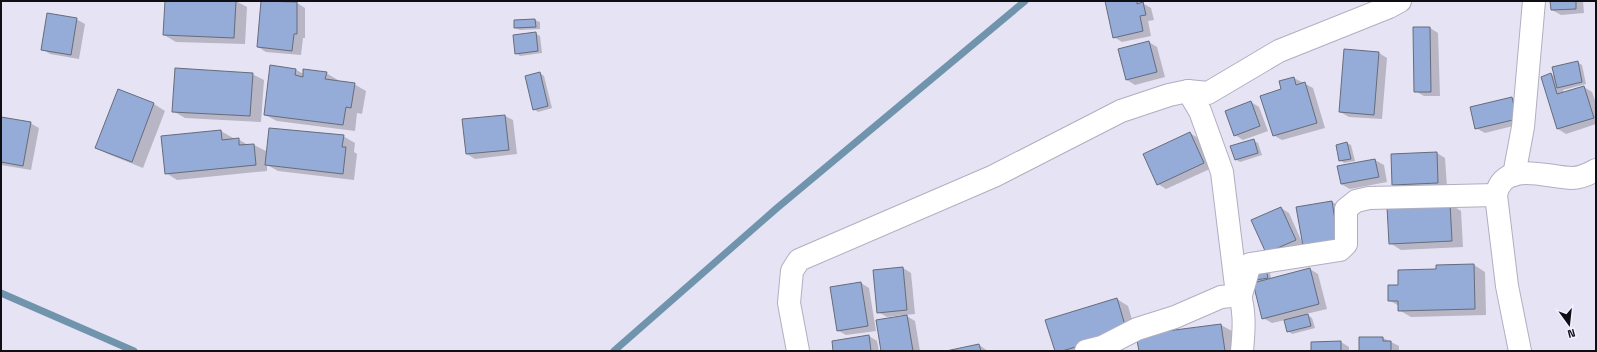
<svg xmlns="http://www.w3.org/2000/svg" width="1597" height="352" font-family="'Space Grotesk',sans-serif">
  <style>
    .shadow { fill: #0003 }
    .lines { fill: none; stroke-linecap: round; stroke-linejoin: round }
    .stream { stroke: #7094ac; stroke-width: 7 }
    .building { fill: #95abd8; stroke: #656c7b }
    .minor-casing { stroke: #b1aec0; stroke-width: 24 }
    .minor { stroke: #fff; stroke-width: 22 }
  </style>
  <rect width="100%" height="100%" fill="#e6e3f5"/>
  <g class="shadow">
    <polygon points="166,1 236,1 247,7 245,44 176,42 164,35"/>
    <polygon points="262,1 297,3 305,8 305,38 303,38 301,55 266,52 258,47"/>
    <polygon points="1110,1 1144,1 1144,4 1151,8 1154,20 1148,21 1151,36 1122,42 1114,37"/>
    <polygon points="1551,1 1583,1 1584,13 1561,15 1552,10"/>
    <polygon points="76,19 85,24 79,59 50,54 42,49"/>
    <polygon points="535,20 540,22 540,29 520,30 515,28 515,21"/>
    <polygon points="1430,28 1438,33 1440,96 1424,96 1415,91"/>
    <polygon points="535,33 540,36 542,53 520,56 516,53"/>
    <polygon points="1149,42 1157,47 1165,77 1135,85 1127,80"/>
    <polygon points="1379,53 1387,58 1382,119 1349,117 1340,112"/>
    <polygon points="1577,62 1582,65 1586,84 1563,90 1564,94 1584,87 1592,92 1596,103 1596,124 1566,134 1558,129 1551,74 1556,77"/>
    <polygon points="296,70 304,74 326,73 338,80 337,82 354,84 366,91 362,114 357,113 355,131 277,121 265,115"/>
    <polygon points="540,73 544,76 552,108 538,112 534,109"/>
    <polygon points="252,74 264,80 261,122 185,118 173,111"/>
    <polygon points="1294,78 1313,88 1325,128 1282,140 1273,135 1282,90"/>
    <polygon points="118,91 154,104 165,111 143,168 108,154 96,148"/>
    <polygon points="1512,98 1520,103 1525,123 1485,133 1476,128"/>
    <polygon points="1251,102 1259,107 1268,131 1243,140 1235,135"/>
    <polygon points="505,116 513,120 517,154 475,159 467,154"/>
    <polygon points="1,118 30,123 39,128 31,170 1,165"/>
    <polygon points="221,131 233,138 233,140 238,139 248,145 254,145 266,151 266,157 343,136 355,143 354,152 357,154 354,180 278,171 267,165 267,171 177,180 166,173 162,137"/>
    <polygon points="1190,133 1198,138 1212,168 1166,189 1158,184"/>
    <polygon points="1254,141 1258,143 1262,155 1240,162 1235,159"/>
    <polygon points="1347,143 1351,145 1355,161 1344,163 1340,160"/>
    <polygon points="1437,153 1445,158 1447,187 1401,189 1393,185"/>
    <polygon points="1375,160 1384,165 1387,182 1350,189 1341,184 1338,167"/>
    <polygon points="1332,202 1340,206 1346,244 1267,252 1281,208 1289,213 1302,242"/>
    <polygon points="1450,204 1461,211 1463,247 1401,250 1390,243"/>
    <polygon points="1474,265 1485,272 1486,315 1411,317 1399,310 1399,306 1389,300 1399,286 1437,270"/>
    <polygon points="903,268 911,273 915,314 905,315 915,321 920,351 882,351 903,317 903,315 887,317 878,312"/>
    <polygon points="1310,269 1318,274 1327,309 1306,314 1312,318 1315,328 1292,334 1288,331 1285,320 1272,323 1263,318 1254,282 1266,270 1270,272 1271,279"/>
    <polygon points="861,283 869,288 876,331 846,335 837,330"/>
    <polygon points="1117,299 1128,306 1137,336 1221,325 1232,331 1235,351 1140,351 1138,338 1094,351 1056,351"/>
    <polygon points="869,336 877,341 879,351 834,351"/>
    <polygon points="1360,338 1383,338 1399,346 1399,351 1360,351"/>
    <polygon points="1341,342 1349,347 1349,351 1312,351"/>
    <polygon points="979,345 988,351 950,351"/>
  </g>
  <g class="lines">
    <g class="stream">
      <polyline points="1,293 134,351"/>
      <polyline points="614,351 777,208 1025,1"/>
    </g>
  </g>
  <g class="building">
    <polygon points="165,1 236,1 234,38 163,35"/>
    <polygon points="261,1 297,2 297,34 294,34 292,51 257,47"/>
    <polygon points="1105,1 1137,1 1137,4 1143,2 1146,15 1140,16 1143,31 1113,38"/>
    <polygon points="1550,1 1576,1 1576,9 1551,10"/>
    <polygon points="47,13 77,18 71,55 41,50"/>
    <polygon points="535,19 536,27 514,28 514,20"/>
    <polygon points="1413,27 1430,27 1431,92 1414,92"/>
    <polygon points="536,32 538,51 515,54 513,35"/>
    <polygon points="1149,41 1157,72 1126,80 1118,49"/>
    <polygon points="1344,49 1379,52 1374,115 1339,112"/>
    <polygon points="1578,61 1582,82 1557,88 1552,67"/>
    <polygon points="270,65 296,69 295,75 303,77 303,69 327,72 325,79 355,83 351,108 346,107 343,125 264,115"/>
    <polygon points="175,68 253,73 250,116 172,112"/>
    <polygon points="540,72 548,106 533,110 525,76"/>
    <polygon points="1551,73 1557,94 1584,86 1594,118 1557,129 1541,77"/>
    <polygon points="1294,77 1296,85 1305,82 1317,123 1273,136 1260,96 1281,89 1279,81"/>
    <polygon points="118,89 154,103 132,162 95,148"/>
    <polygon points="1512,97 1517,119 1475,129 1470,107"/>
    <polygon points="1251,101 1260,126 1234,136 1225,111"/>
    <polygon points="505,115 509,150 466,154 462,119"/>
    <polygon points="1,117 31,122 23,166 1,162"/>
    <polygon points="269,128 344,135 342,147 346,147 343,174 265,165"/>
    <polygon points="221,130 222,140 239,138 239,145 254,144 256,165 165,174 161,136"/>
    <polygon points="1190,132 1204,163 1157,185 1143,154"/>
    <polygon points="1254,139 1258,153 1235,160 1230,146"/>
    <polygon points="1347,142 1351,159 1339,161 1336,145"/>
    <polygon points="1437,152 1438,183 1392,185 1391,154"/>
    <polygon points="1375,159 1379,177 1341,184 1337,166"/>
    <polygon points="1332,201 1338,239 1303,246 1296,207"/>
    <polygon points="1450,203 1452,241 1389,244 1387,207"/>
    <polygon points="1281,207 1296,240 1266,253 1251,220"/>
    <polygon points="1474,264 1475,309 1398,311 1398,301 1388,301 1388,285 1398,285 1398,270 1436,269 1436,265"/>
    <polygon points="903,267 907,310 877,313 873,270"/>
    <polygon points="1310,268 1319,304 1262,319 1253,283"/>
    <polygon points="1266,269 1268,278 1250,281 1248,272"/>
    <polygon points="861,282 868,326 837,331 830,287"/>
    <polygon points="1117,298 1127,332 1062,351 1055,351 1045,320"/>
    <polygon points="1308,314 1311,326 1287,332 1284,320"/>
    <polygon points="907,315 913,351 881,351 876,320"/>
    <polygon points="1221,324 1225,351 1139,351 1136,335"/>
    <polygon points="869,335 871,351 833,351 832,341"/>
    <polygon points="1359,337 1383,337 1383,341 1391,341 1391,351 1359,351"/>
    <polygon points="1341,341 1341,351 1311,351 1311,342"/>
    <polygon points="979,344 981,351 946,351"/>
  </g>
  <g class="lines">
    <g class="minor-casing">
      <g id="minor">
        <polyline points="1514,175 1523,127 1534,1"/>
        <polyline points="1241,295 1250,264 1340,250 1346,244 1346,209 1356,201 1369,198 1496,195"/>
        <polyline points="798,351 789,303 792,271 799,260 994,176 1121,111 1169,95 1188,91"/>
        <polyline points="1086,351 1102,347 1137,329 1175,317 1221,297 1241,295"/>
        <path d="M1242 351C1244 330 1246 305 1236 286L1222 172 1200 111 1188 91 1208 93 1279 51 1389 7 1400 1"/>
        <path d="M1520 351 1507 286 1496 195C1504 159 1548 178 1572 178 1580 178 1589 174 1596 170"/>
      </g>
    </g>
    <use href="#minor" class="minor"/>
  </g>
  <rect width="1597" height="352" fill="none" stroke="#0f0e14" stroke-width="4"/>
  <g transform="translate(1569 324) rotate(165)" stroke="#f3f0ff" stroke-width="3" paint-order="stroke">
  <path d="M0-3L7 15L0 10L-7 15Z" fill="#0f0e14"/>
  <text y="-6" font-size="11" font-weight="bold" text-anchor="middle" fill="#0f0e14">N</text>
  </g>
</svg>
